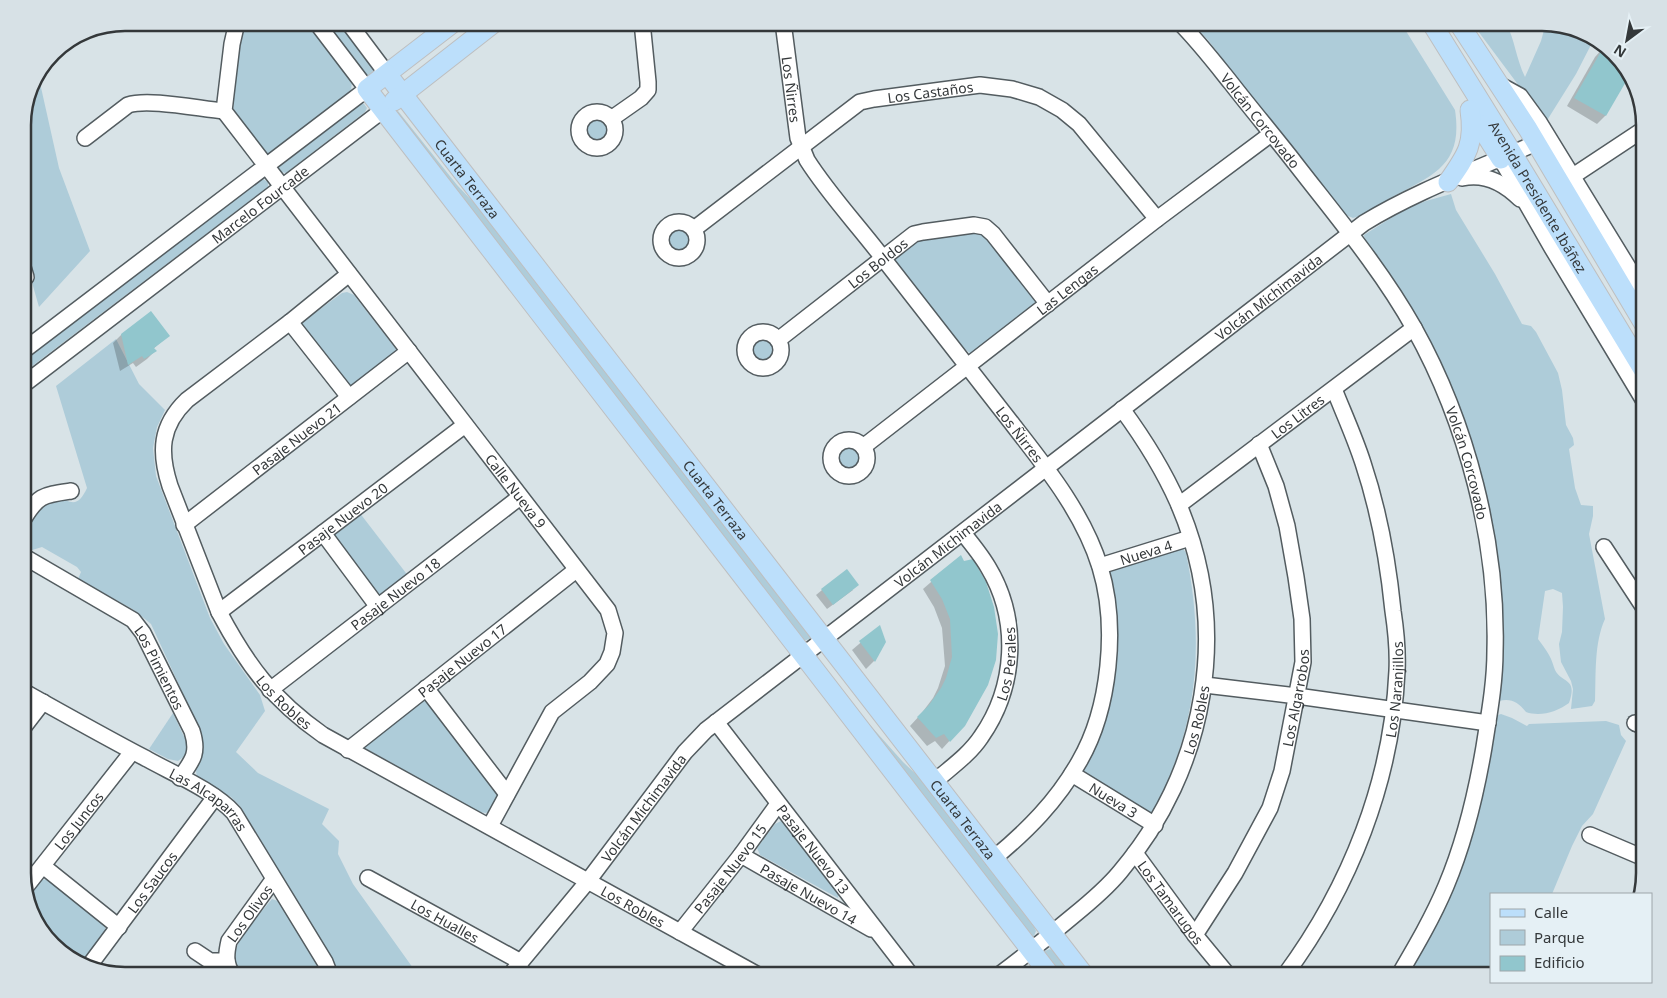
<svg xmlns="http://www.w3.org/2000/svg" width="1667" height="998" font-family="'Noto Sans',sans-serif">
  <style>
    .green { fill: #aeccd9 }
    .shadow { fill: #0003 }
    .building { fill: #91c6cd }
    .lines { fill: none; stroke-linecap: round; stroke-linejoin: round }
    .minor-casing { stroke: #535c60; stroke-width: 18 }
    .major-casing { stroke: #bebfc0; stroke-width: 21 }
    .minor { stroke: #fff; stroke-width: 15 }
    .major { stroke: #bcdffb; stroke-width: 19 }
    .labels { text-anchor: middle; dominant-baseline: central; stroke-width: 4.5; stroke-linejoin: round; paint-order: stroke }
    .street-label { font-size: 14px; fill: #34383a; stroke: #e5f0f5 }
    .rim { fill: none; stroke: #34383a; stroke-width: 2.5 }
  </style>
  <rect width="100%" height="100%" fill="#d8e3e7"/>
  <g class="green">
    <path d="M245 23H306L352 81 351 91 348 94 273 154 267 155 233 114C235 88 234 45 245 23Z"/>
    <polygon points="327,23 339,23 375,70 375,73 367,76"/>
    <path d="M1192 23H1401L1455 110C1463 163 1436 174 1394 196 1380 204 1368 214 1353 218L1346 215 1330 198 1208 40Z"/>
    <path d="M1472 23H1506C1515 40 1516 59 1525 77L1541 41 1546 23 1595 37 1576 74 1546 122Z"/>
    <polygon points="38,74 59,168 90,251 39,307 23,251 23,118 30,85"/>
    <polygon points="361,103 364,104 367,108 365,112 286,173 281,172 278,166 280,164"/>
    <polygon points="398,111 457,185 497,227 811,638 804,641 802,639 395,113"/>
    <circle cx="597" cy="130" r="12"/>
    <polygon points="261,178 268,182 268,187 23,373 23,361"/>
    <path d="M1451 194 1456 210 1495 274 1522 324 1531 326 1536 332 1558 373 1562 390 1566 425 1573 438 1574 445 1569 449 1575 488 1581 505 1593 506V516L1589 534 1605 619C1594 643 1596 674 1595 701L1592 706 1571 709 1573 689 1571 681 1561 662 1559 644 1562 632 1563 607 1562 593 1553 589 1545 591 1538 639C1542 644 1546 650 1549 655 1552 660 1553 665 1555 670 1562 684 1578 677 1569 703 1557 712 1540 717 1526 712 1518 702 1511 698 1499 701L1503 644 1501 610 1489 513 1484 485 1471 442 1457 404 1424 331 1410 307 1365 243 1364 235 1405 209 1426 201Z"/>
    <circle cx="679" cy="240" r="12"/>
    <polygon points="976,231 984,233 1039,303 975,353 970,353 962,347 895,261 894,258 916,240"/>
    <polygon points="347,292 354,295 399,353 351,389 297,326 342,293"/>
    <circle cx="763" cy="350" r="12"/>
    <path d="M116 339 139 384 165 410 157 427 153 448 156 476 210 618 224 644 260 695 265 711 236 752 258 773 329 809 322 824 339 841 338 854 353 884 418 975H337L331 956 240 806 231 797 197 777C193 762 203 749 202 735L151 624 134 610 78 579 81 572 77 567 42 547 29 551 23 549C23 514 27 511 58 495 73 506 79 505 87 488L56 386Z"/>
    <circle cx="849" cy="458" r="13"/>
    <polygon points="359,512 409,577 378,601 329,535"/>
    <path d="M1182 547 1186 553C1202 631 1200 703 1169 778 1164 789 1160 806 1150 815L1083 773 1082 768 1099 729 1107 577 1109 568Z"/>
    <polygon points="426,695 500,792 490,811 486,813 479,812 365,748 365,746"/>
    <polygon points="173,713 187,743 186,755 178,761 168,759 149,749"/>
    <polygon points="1501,714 1512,718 1527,726 1529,724 1606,721 1619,725 1621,735 1626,741 1593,814 1582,826 1572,846 1552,894 1491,894 1491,975 1407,975 1437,920 1483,790 1494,729 1495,716"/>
    <polygon points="862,716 903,762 921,779 1034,927 1036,931 1034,936 1031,937"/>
    <polygon points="781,821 785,822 839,893 838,898 760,855 757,848 775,824"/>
    <polygon points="48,879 104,923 106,932 81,964 73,962 36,925 28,896 41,880"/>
    <path d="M272 899 278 901 319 968 322 975H241C221 949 256 919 272 899Z"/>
    <polygon points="1050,949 1053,951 1072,975 1059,975 1044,953 1045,951"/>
  </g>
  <g class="shadow">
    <polygon points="1604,47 1629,72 1605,116 1597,124 1567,106 1595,57"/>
    <polygon points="122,334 168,336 153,349 155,351 147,359 136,367 133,363 120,371 113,343"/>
    <polygon points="960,557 964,725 942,749 935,741 927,746 910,726 921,714 933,698 938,688 945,666 942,628 934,607 923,589"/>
    <polygon points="822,590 853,590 827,609 816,595"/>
    <polygon points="879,627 885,642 874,661 866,669 852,650"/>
  </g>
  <g class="building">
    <polygon points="1603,48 1631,73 1606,116 1574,98"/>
    <polygon points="151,311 170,336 154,348 157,351 144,359 142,356 128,365 121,334"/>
    <polygon points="961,555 964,561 973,559 986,582 994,607 998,634 996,660 988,685 965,726 950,742 944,734 936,738 917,717 929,705 941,688 946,678 952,657 950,619 942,599 930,580"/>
    <polygon points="847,569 859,585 833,605 821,589"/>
    <polygon points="880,625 886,642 875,662 859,641"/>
  </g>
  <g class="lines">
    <g class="minor-casing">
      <g id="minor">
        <path id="s1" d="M237 22 232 44 224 111 608 610 615 633 612 652 607 664 590 682 552 712 490 826"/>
        <polyline points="348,22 387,74"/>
        <path id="s2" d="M783 22 798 138 807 160C828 193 855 222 879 253 923 309 967 365 1010 421 1045 466 1083 512 1100 567 1118 626 1110 709 1079 762 1057 801 1027 831 993 859"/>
        <path id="s3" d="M1179 22C1198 41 1215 63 1231 83 1252 110 1274 136 1295 163 1336 216 1381 269 1414 328 1467 423 1498 542 1495 651 1495 683 1489 715 1484 747 1476 794 1465 841 1446 886 1433 917 1416 946 1399 975"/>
        <polyline points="1500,85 1520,96 1539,122 1644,293"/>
        <circle cx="597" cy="130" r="18"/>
        <polyline points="611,119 641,98 648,90 648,82 642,22"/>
        <path d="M85 138 128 105C148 98 200 109 224 111"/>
        <polyline points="1501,159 1552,248 1644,401"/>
        <polyline points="1573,176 1644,129"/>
        <path d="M1462 178C1484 173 1504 183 1520 199"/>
        <circle cx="679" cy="240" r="18"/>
        <path id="s4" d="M694 229 860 102 874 99 980 85 1012 89 1039 97 1062 110 1079 124 1157 219"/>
        <polyline points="23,267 26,277"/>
        <path id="s5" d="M349 274 290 322 187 400C160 426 159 452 170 486L219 612C247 665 273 700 323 735L758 975"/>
        <polyline points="290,322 349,397"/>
        <circle cx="763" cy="350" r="18"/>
        <path id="s6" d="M778 340 905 241 914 234 923 232 974 225 985 227 993 234 1048 304"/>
        <polyline points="23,351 367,89 316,22"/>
        <path id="s7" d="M23 385 383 110"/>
        <circle cx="849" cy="458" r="18"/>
        <path id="s8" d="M863 447 1157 219 1271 134"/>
        <path id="s9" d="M1179 505 1414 328"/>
        <path d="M23 520C38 495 43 495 71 491"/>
        <path id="s10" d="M184 525 409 351"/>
        <polyline points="323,533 378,607"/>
        <polyline points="1604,547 1644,608"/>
        <path id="s11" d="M23 556 133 620 143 633 192 731C199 753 193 760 180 778"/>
        <path id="s12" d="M1100 566 1190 538"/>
        <path id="s13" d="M219 612 465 425"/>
        <polyline points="1205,685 1297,696 1488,723"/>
        <polyline points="426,688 507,794"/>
        <path id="s14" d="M270 690 520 497"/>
        <path id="s15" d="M23 691C64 714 105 737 147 759 174 774 214 791 234 813L325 962 330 975"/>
        <path id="s16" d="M716 722 911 975"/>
        <polyline points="1635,723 1644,727"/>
        <polyline points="23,728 43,702"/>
        <path id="s17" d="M348 750 576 570"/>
        <path id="s18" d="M1072 774 1155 825"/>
        <path id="s19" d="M934 782C950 768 969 755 981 737 1016 687 1020 620 988 567 981 555 972 544 963 533"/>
        <polyline points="1590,835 1644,858"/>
        <path id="s20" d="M1135 853 1195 935 1228 975"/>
        <path id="s21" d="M741 855 871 929"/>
        <polyline points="43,866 119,927"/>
        <path id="s22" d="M368 878 521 962"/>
        <path id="s23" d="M25 888 132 752"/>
        <path id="s24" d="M680 932 741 855 778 804"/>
        <path id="s25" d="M1195 935 1235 873 1270 808 1282 771 1303 662 1302 619 1296 577 1287 526 1276 486 1259 444"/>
        <polyline points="195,951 210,961 227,961"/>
        <path id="s26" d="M89 966 215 797"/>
        <path id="s27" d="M233 975C225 964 226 954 229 941L273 880"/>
        <path id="s28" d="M510 975 588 881 685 752 706 730 1364 223C1418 190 1478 169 1536 143"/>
        <path id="s29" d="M999 975C1024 956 1048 937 1073 916 1089 903 1106 889 1120 872 1207 769 1232 628 1178 503 1163 469 1144 439 1122 409"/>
        <path id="s30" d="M1285 975C1350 887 1392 781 1397 671 1398 651 1396 631 1393 611 1388 561 1379 511 1363 463 1355 438 1344 414 1334 389"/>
      </g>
    </g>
    <g class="major-casing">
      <g id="major">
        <polyline points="454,22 367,89 1050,975"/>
        <path id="s31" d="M1431 22 1506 143 1644 371"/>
        <polyline points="1458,22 1528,129 1644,324"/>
        <path id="s32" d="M387 74 1084 975"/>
        <polyline points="394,101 495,22"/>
        <polyline points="1479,124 1501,159"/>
        <path d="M1448 182C1467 155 1475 144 1470 110"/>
      </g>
    </g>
    <use href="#minor" class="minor"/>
    <use href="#major" class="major"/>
  </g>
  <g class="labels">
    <g class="street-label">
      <text stroke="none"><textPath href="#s2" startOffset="68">Los Ñirres</textPath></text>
      <text stroke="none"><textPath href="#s4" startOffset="280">Los Castaños</textPath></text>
      <text stroke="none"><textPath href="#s3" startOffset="128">Volcán Corcovado</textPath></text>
      <text stroke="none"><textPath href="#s32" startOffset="132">Cuarta Terraza</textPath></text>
      <text stroke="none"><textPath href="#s31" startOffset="205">Avenida Presidente Ibáñez</textPath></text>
      <text stroke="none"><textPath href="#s7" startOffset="298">Marcelo Fourcade</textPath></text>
      <text stroke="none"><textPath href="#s6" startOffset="126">Los Boldos</textPath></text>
      <text stroke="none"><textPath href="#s8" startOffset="258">Las Lengas</textPath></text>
      <text stroke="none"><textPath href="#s28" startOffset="1024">Volcán Michimavida</textPath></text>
      <text stroke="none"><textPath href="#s9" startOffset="148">Los Litres</textPath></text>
      <text stroke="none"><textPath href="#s2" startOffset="488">Los Ñirres</textPath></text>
      <text stroke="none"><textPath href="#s10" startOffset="142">Pasaje Nuevo 21</textPath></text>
      <text stroke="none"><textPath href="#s3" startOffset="532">Volcán Corcovado</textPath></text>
      <text stroke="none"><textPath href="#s1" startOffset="569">Calle Nueva 9</textPath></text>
      <text stroke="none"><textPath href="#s32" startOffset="538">Cuarta Terraza</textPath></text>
      <text stroke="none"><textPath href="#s13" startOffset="155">Pasaje Nuevo 20</textPath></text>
      <text stroke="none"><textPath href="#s28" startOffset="619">Volcán Michimavida</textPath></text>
      <text stroke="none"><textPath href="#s12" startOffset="48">Nueva 4</textPath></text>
      <text stroke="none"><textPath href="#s14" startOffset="158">Pasaje Nuevo 18</textPath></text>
      <text stroke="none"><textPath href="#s17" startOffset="145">Pasaje Nuevo 17</textPath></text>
      <text stroke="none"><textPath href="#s19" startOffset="144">Los Perales</textPath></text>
      <text stroke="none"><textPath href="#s11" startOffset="182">Los Pimientos</textPath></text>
      <text stroke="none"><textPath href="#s30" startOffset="310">Los Naranjillos</textPath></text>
      <text stroke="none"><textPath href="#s25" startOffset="261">Los Algarrobos</textPath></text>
      <text stroke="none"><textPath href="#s5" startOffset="546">Los Robles</textPath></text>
      <text stroke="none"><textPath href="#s29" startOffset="331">Los Robles</textPath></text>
      <text stroke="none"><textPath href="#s18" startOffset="49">Nueva 3</textPath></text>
      <text stroke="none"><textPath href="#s15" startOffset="216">Las Alcaparras</textPath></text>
      <text stroke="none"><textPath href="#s28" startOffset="214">Volcán Michimavida</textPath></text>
      <text stroke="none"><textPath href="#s23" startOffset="86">Los Juncos</textPath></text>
      <text stroke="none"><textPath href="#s32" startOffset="942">Cuarta Terraza</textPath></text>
      <text stroke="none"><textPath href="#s16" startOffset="160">Pasaje Nuevo 13</textPath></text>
      <text stroke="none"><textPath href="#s24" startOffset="81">Pasaje Nuevo 15</textPath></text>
      <text stroke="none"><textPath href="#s26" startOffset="105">Los Saucos</textPath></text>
      <text stroke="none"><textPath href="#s21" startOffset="78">Pasaje Nuevo 14</textPath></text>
      <text stroke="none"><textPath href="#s20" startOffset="61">Los Tamarugos</textPath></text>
      <text stroke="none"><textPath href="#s5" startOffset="951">Los Robles</textPath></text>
      <text stroke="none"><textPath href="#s27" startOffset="70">Los Olivos</textPath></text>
      <text stroke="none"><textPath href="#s22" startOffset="88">Los Hualles</textPath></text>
    </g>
  </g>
  <path d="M0 0H1667V998H0ZM125 31H1542A94 94 0 0 1 1636 125V873A94 94 0 0 1 1542 967H125A94 94 0 0 1 31 873V125A94 94 0 0 1 125 31Z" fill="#d7e1e6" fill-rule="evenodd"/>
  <path class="rim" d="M125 31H1542A94 94 0 0 1 1636 125V873A94 94 0 0 1 1542 967H125A94 94 0 0 1 31 873V125A94 94 0 0 1 125 31Z"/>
  <rect x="1490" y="893" width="162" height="90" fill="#e5f0f5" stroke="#9ea6aa"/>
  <rect x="1500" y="909" width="25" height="8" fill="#bcdffb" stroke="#9ea6aa"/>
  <text x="1534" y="918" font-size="15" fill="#34383a">Calle</text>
  <rect x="1500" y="930" width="25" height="15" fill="#aeccd9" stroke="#9ea6aa"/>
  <text x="1534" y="943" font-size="15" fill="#34383a">Parque</text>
  <rect x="1500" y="956" width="25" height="15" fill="#91c6cd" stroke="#9ea6aa"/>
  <text x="1534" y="968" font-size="15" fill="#34383a">Edificio</text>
  <g transform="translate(1627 40) rotate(212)" stroke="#e5f0f5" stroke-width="4" paint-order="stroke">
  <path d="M0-4L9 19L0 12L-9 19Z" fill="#34383a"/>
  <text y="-8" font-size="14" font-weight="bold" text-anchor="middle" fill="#34383a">N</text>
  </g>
</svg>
